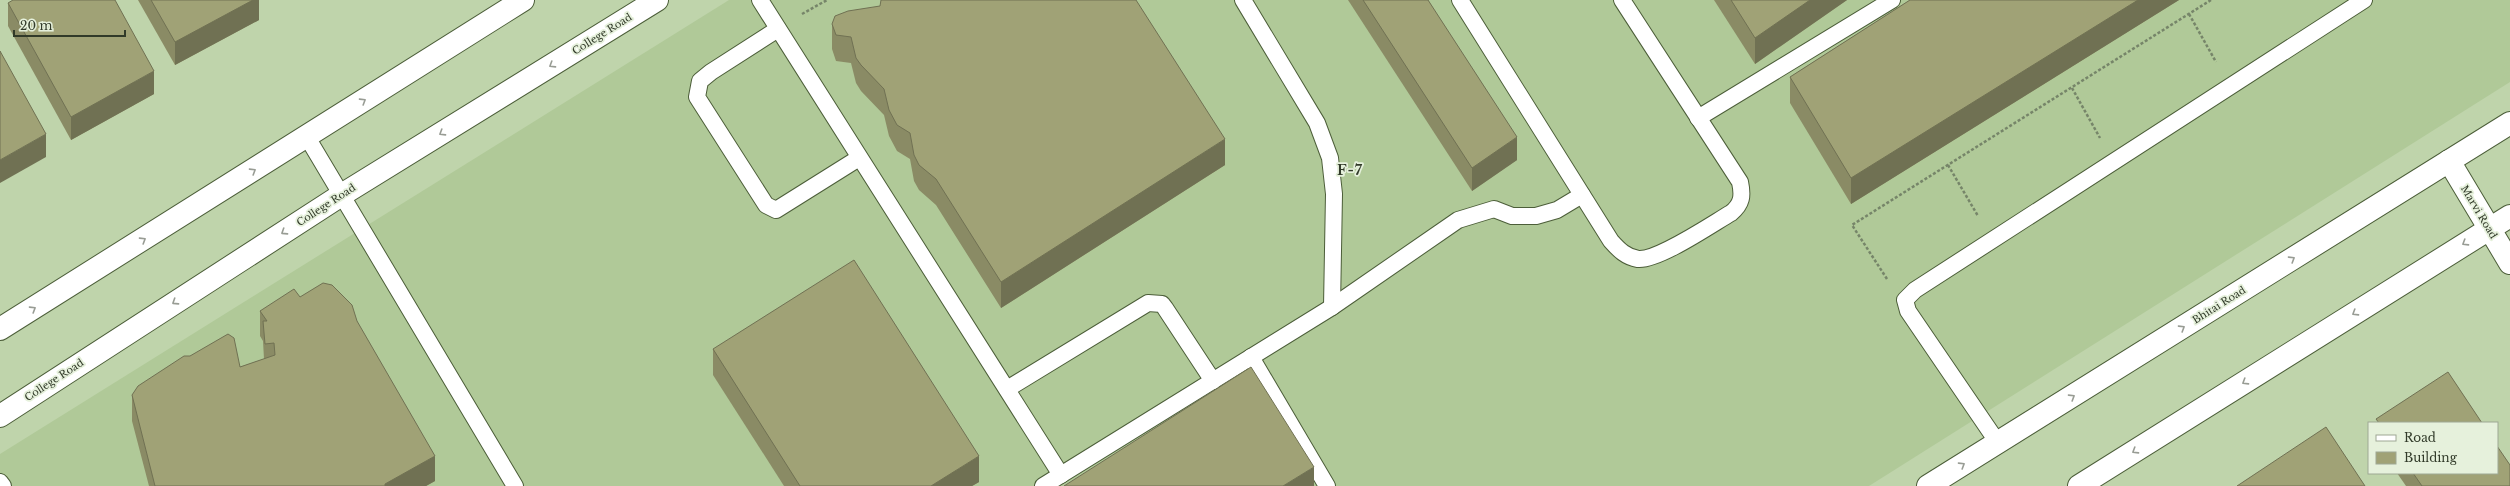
<svg xmlns="http://www.w3.org/2000/svg" width="2510" height="486" font-family="'Libre Baskerville',serif">
  <style>
    .built { fill: #b0c998 }
    .lines { fill: none; stroke-linecap: round; stroke-linejoin: round }
    .service-casing { stroke: #4c5e39; stroke-width: 18 }
    .tertiary-casing { stroke: #4c5e39; stroke-width: 24 }
    .path { stroke: #768569; stroke-width: 2.5; stroke-dasharray: 3 2; stroke-linecap: butt }
    .service { stroke: #fff; stroke-width: 16 }
    .tertiary { stroke: #fff; stroke-width: 22 }
    .wall { fill: #8a8b65 }
    .shaded-wall { fill: #707153 }
    .building { fill: #a0a276; stroke: #707153 }
    .oneway { stroke: #989c94 }
    .labels { text-anchor: middle; dominant-baseline: central; stroke-width: 3.5; stroke-linejoin: round; paint-order: stroke }
    .street-label { font-size: 10px; fill: #313a29; stroke: #e6f1dc }
    .district-label { font-size: 14px; font-weight: bold; letter-spacing: 1px; fill: #313a29; stroke: #e6f1dc }
  </style>
  <rect width="100%" height="100%" fill="#bfd4ab"/>
  <polygon class="built" points="729,0 2510,0 2510,82 1869,486 0,486 0,454"/>
  <g class="lines">
    <g class="service-casing">
      <g id="service">
        <polyline points="760,0 1061,475"/>
        <polyline points="1243,0 1317,123 1330,158 1334,194 1332,307"/>
        <path d="M1460 0 1611 241C1619 250 1626 257 1638 259 1658 261 1712 224 1731 213 1742 204 1743 196 1740 182L1622 0"/>
        <polyline points="778,29 711,72 700,81 697,97 766,205 776,210 859,158"/>
        <polyline points="1698,118 1892,0"/>
        <polyline points="307,137 515,486"/>
        <polyline points="1251,357 1327,486"/>
        <polyline points="1007,389 1148,303 1162,304 1165,308 1213,381"/>
        <polyline points="1998,443 1908,311 1905,300 1915,290 2364,0"/>
        <polyline points="0,482 3,486"/>
        <polyline points="1043,486 1332,307 1458,220 1494,209 1512,216 1536,216 1557,210 1582,195"/>
      </g>
    </g>
    <g class="tertiary-casing">
      <g id="tertiary">
        <polyline points="2449,161 2510,263"/>
        <polyline points="0,329 523,0"/>
        <polyline points="0,416 343,194 657,0"/>
        <polyline points="1928,486 2510,123"/>
        <polyline points="2079,486 2510,216"/>
      </g>
    </g>
    <g class="path">
      <polyline points="802,14 827,0"/>
      <polyline points="2189,14 2216,62"/>
      <polyline points="2072,88 2100,138"/>
      <polyline points="1948,165 1978,216"/>
      <polyline points="1887,279 1852,225 2211,0"/>
    </g>
    <use href="#service" class="service"/>
    <use href="#tertiary" class="tertiary"/>
  </g>
  <g class="wall">
    <polygon points="138,0 259,0 259,20 175,65"/>
    <polygon points="1348,0 1428,0 1517,160 1472,191"/>
    <polygon points="1714,0 1847,0 1755,64"/>
    <polygon points="1910,0 2179,0 1851,204 1790,103 1790,77"/>
    <polygon points="8,3 154,94 71,140 8,26"/>
    <polygon points="832,24 1225,165 1001,308 936,205 919,190 914,181 910,159 897,151 889,136 884,115 861,91 856,83 851,63 836,61 832,49"/>
    <polygon points="300,297 357,321 435,481 426,486 149,486 132,421 132,395 240,367 264,359 263,341 260,336 260,311"/>
    <polygon points="713,349 979,482 972,486 784,486 713,375"/>
    <polygon points="2397,473 2497,473 2510,486 2406,486"/>
  </g>
  <g class="shaded-wall">
    <polygon points="253,0 259,0 259,20 175,65 175,42"/>
    <polygon points="1810,0 1847,0 1755,64 1755,38"/>
    <polygon points="2138,0 2179,0 1851,204 1851,178"/>
    <polygon points="154,71 154,94 71,140 71,117"/>
    <polygon points="46,134 46,157 0,183 0,160"/>
    <polygon points="1517,137 1517,160 1472,191 1472,168"/>
    <polygon points="1225,139 1225,165 1001,308 1001,282"/>
    <polygon points="435,456 435,481 426,486 385,486 385,484"/>
    <polygon points="979,456 979,482 972,486 931,486"/>
    <polygon points="1314,467 1314,486 1283,486"/>
  </g>
  <g class="building">
    <polygon points="13,0 115,0 154,71 71,117 8,3"/>
    <polygon points="151,0 253,0 175,42"/>
    <polygon points="881,0 1136,0 1225,139 1001,282 936,179 919,165 914,155 910,133 897,125 889,110 884,89 861,65 856,58 851,37 836,35 832,24 835,16 848,11 880,6"/>
    <polygon points="1363,0 1428,0 1517,137 1472,168"/>
    <polygon points="1731,0 1810,0 1755,38"/>
    <polygon points="1910,0 2138,0 1851,178 1790,77"/>
    <polygon points="0,51 46,134 0,160"/>
    <polygon points="854,260 979,456 931,486 800,486 713,349"/>
    <polygon points="323,283 332,285 352,305 357,321 435,456 385,484 385,486 155,486 132,395 138,386 184,356 190,356 228,334 234,338 240,367 275,355 274,343 265,344 263,321 267,321 260,311 294,289 300,297"/>
    <polygon points="1251,367 1314,467 1283,486 1064,486"/>
    <polygon points="2448,372 2482,423 2379,423 2376,419"/>
    <polygon points="2326,427 2365,486 2237,486"/>
    <polygon points="2497,446 2510,465 2510,486 2422,486 2413,473 2497,473"/>
  </g>
  <defs><path id="oneway-chevron" d="M-2-3.5L2.5 0L-2 3.5" fill="none" stroke-width="1.6" stroke-linecap="round" stroke-linejoin="round"/></defs>
  <g class="oneway">
    <use href="#oneway-chevron" transform="translate(552 65) rotate(148)"/>
    <use href="#oneway-chevron" transform="translate(363 101) rotate(-32)"/>
    <use href="#oneway-chevron" transform="translate(442 133) rotate(148)"/>
    <use href="#oneway-chevron" transform="translate(253 171) rotate(-32)"/>
    <use href="#oneway-chevron" transform="translate(284 232) rotate(147)"/>
    <use href="#oneway-chevron" transform="translate(143 240) rotate(-32)"/>
    <use href="#oneway-chevron" transform="translate(2465 243) rotate(148)"/>
    <use href="#oneway-chevron" transform="translate(2292 259) rotate(-32)"/>
    <use href="#oneway-chevron" transform="translate(175 302) rotate(147)"/>
    <use href="#oneway-chevron" transform="translate(33 309) rotate(-32)"/>
    <use href="#oneway-chevron" transform="translate(2355 313) rotate(148)"/>
    <use href="#oneway-chevron" transform="translate(2182 328) rotate(-32)"/>
    <use href="#oneway-chevron" transform="translate(2245 382) rotate(148)"/>
    <use href="#oneway-chevron" transform="translate(2072 397) rotate(-32)"/>
    <use href="#oneway-chevron" transform="translate(2135 451) rotate(148)"/>
    <use href="#oneway-chevron" transform="translate(1962 465) rotate(-32)"/>
  </g>
  <g class="labels">
    <g class="street-label">
      <text transform="translate(602 34) rotate(-32)">College Road</text>
      <text transform="translate(326 205) rotate(-33)">College Road</text>
      <text transform="translate(2479 212) rotate(59)">Marvi Road</text>
      <text transform="translate(2219 305) rotate(-32)">Bhitai Road</text>
      <text transform="translate(54 380) rotate(-33)">College Road</text>
    </g>
    <g class="district-label">
      <text x="1350" y="170">F-7</text>
    </g>
  </g>
  <rect x="2368" y="422" width="130" height="52" fill="#e6f1dc" stroke="#9ea894"/>
  <rect x="2376" y="435" width="20" height="6" fill="#ffffff" stroke="#9ea894"/>
  <text x="2404" y="442" font-size="12" fill="#313a29">Road</text>
  <rect x="2376" y="452" width="20" height="12" fill="#a0a276" stroke="#9ea894"/>
  <text x="2404" y="462" font-size="12" fill="#313a29">Building</text>
  <path d="M14 30v6h111v-6" fill="none" stroke="#313a29" stroke-width="2"/>
  <text x="20" y="30" font-size="12" fill="#313a29" stroke="#e6f1dc" stroke-width="3" paint-order="stroke">20 m</text>
</svg>
